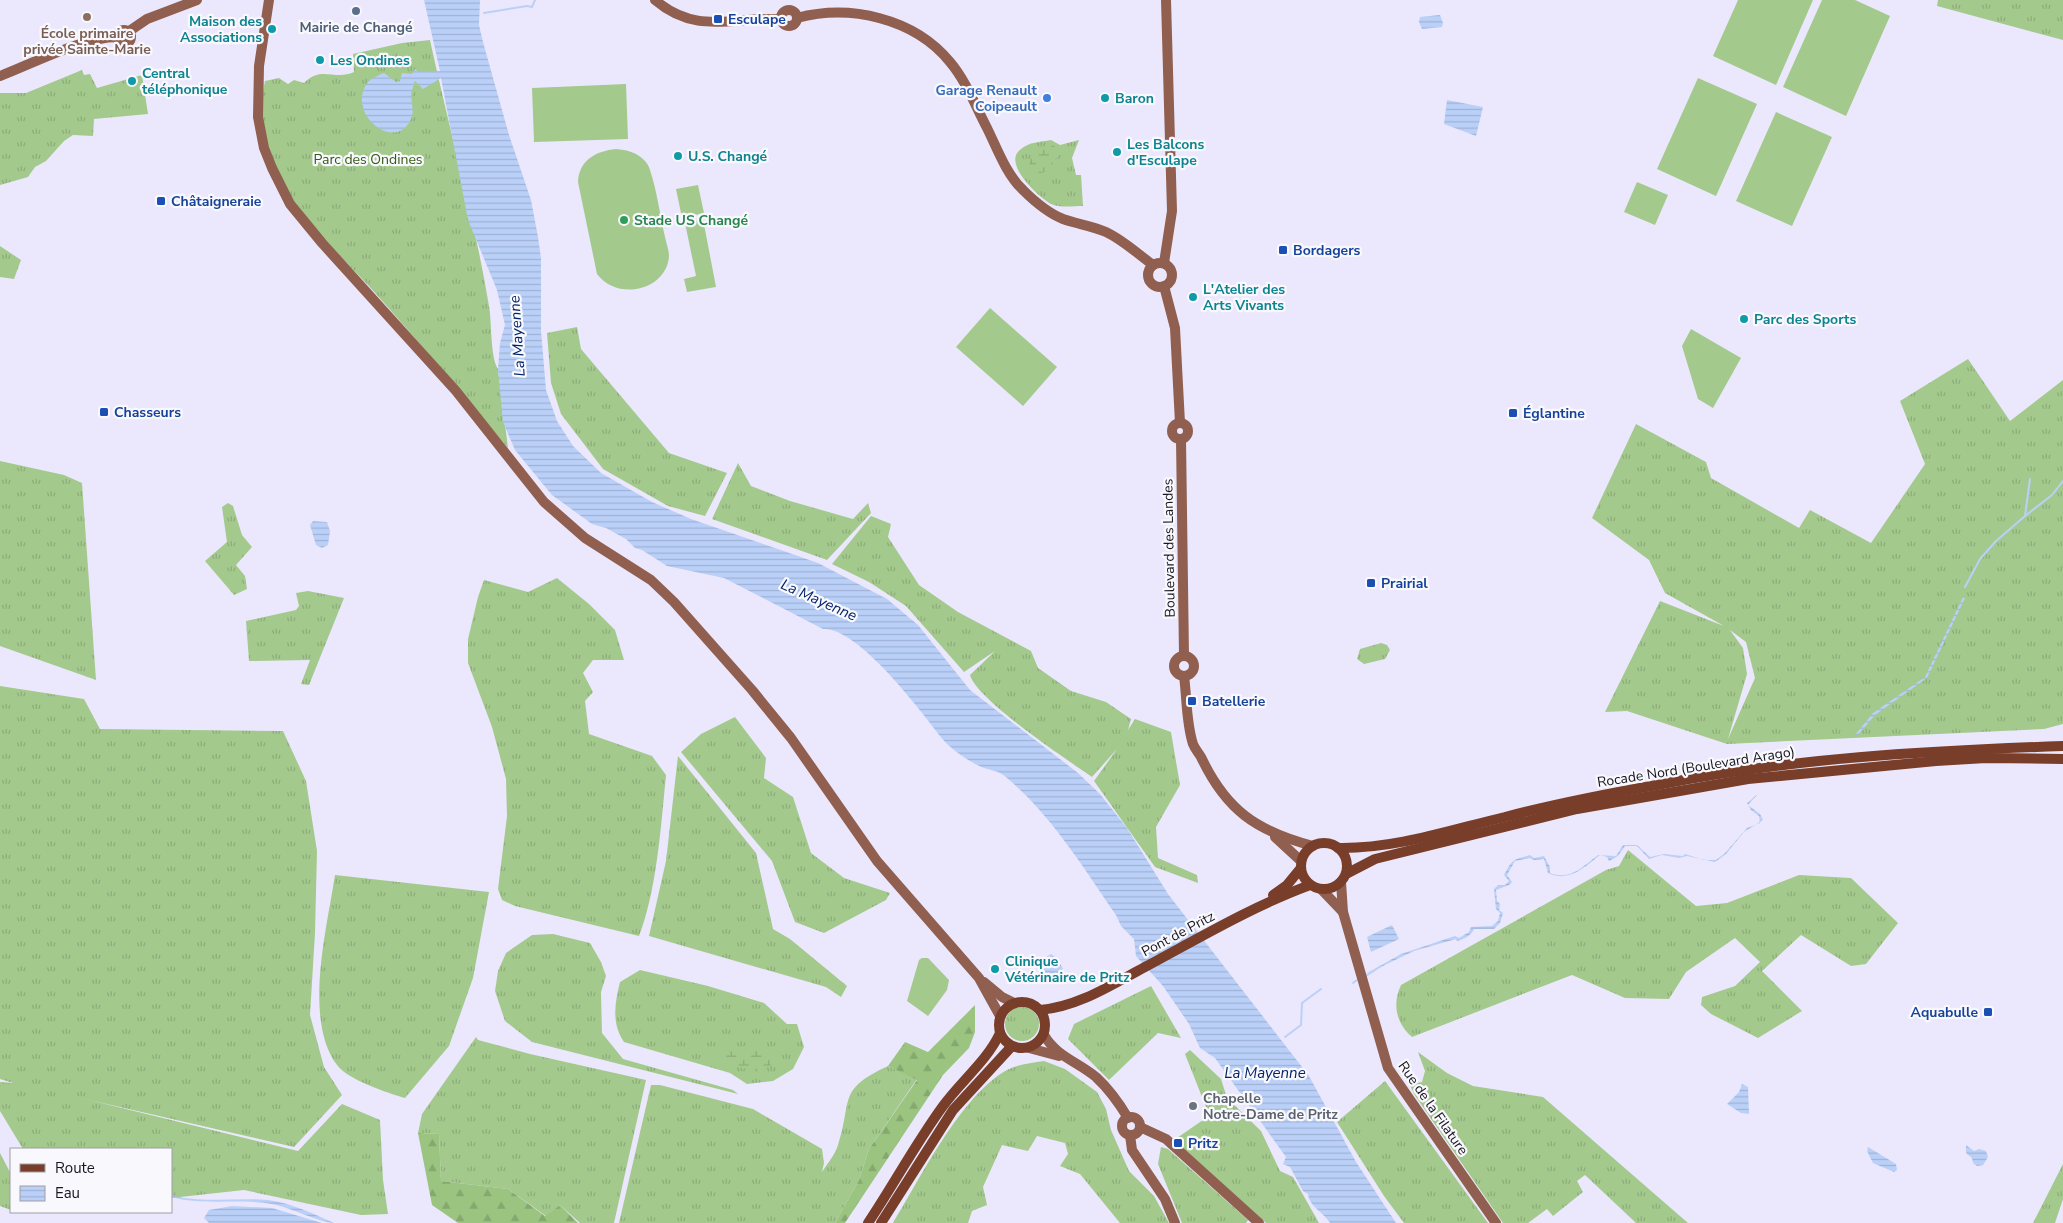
<svg xmlns="http://www.w3.org/2000/svg" width="2063" height="1223" font-family="'Nunito Sans',sans-serif">
  <style>
    .grass { fill: url(#grass-tufts); fill-rule: evenodd }
    .forest { fill: url(#forest-firs) }
    .wetland { fill: url(#wetland-marsh) }
    .pitch { fill: #a4c98d }
    .water { fill: url(#water-rules) }
    .lines { fill: none; stroke-linecap: round; stroke-linejoin: round }
    .stream { stroke: #bad0f8; stroke-width: 2 }
    .secondary { stroke: #905f4f; stroke-width: 10 }
    .primary { stroke: #783e2a; stroke-width: 10 }
    .service-dot { fill: #5c6f8a; stroke: #f8f8fd; stroke-width: 2 }
    .education-dot { fill: #8d6e63; stroke: #f8f8fd; stroke-width: 2 }
    .transit-dot { fill: #1a4fb4; stroke: #f8f8fd; stroke-width: 2 }
    .culture-dot { fill: #0f9aa8; stroke: #f8f8fd; stroke-width: 2 }
    .shop-dot { fill: #3f7fe0; stroke: #f8f8fd; stroke-width: 2 }
    .leisure-dot { fill: #2e9e5b; stroke: #f8f8fd; stroke-width: 2 }
    .worship-dot { fill: #6b7280; stroke: #f8f8fd; stroke-width: 2 }
    .labels { text-anchor: middle; dominant-baseline: central; stroke-width: 4.5; stroke-linejoin: round; paint-order: stroke }
    .transit-label { font-size: 14px; font-weight: bold; fill: #164399; stroke: #f8f8fd; text-anchor: start }
    .culture-label { font-size: 14px; font-weight: bold; fill: #0d838f; stroke: #f8f8fd; text-anchor: start }
    .service-label { font-size: 14px; font-weight: bold; fill: #4e5e75; stroke: #f8f8fd }
    .education-label { font-size: 14px; font-weight: bold; fill: #785e54; stroke: #f8f8fd }
    .shop-label { font-size: 14px; font-weight: bold; fill: #366cbe; stroke: #f8f8fd; text-anchor: end }
    .park-label { font-size: 14px; fill: #355a16; stroke: #f8f8fd }
    .leisure-label { font-size: 14px; font-weight: bold; fill: #27864d; stroke: #f8f8fd; text-anchor: start }
    .street-label { font-size: 14px; fill: #17161f; stroke: #f8f8fd }
    .worship-label { font-size: 14px; font-weight: bold; fill: #5b616d; stroke: #f8f8fd; text-anchor: start }
    .water-label { font-size: 15px; font-style: italic; fill: #01226a; stroke: #f8f8fd }
  </style>
  <defs>
    <pattern id="grass-tufts" width="24" height="20" patternUnits="userSpaceOnUse" patternTransform="scale(1.25)"><rect width="24" height="20" fill="#a4c98d"/><path d="M3 7l-1-3M5 7V3M7 7l1-3M15 17l-1-3M17 17v-4M19 17l1-3" fill="none" stroke="#8cac79"/></pattern>
    <pattern id="forest-firs" width="22" height="20" patternUnits="userSpaceOnUse" patternTransform="scale(1.25)"><rect width="22" height="20" fill="#9bc481"/><path d="M5 1l3.5 6h-7zM16 11l3.5 6h-7z" fill="#85a86f"/></pattern>
    <pattern id="wetland-marsh" width="20" height="14" patternUnits="userSpaceOnUse" patternTransform="scale(1.25)"><rect width="20" height="14" fill="#a4c98d"/><path d="M1 5h8M5 5V1M11 12h8M15 12V8" fill="none" stroke="#8cac79"/></pattern>
    <pattern id="water-rules" width="6" height="5" patternUnits="userSpaceOnUse" patternTransform="scale(1.25)"><rect width="6" height="5" fill="#bad0f8"/><path d="M0 2.5h6" fill="none" stroke="#9fb2d4"/></pattern>
  </defs>
  <rect width="100%" height="100%" fill="#ebe8fd"/>
  <g class="grass">
    <polygon points="1938,0 2063,0 2063,40 1937,6"/>
    <path d="M430 40C449 129 474 216 489 306 492 322 490 357 498 369L508 448C467 400 427 351 385 304 336 247 263 194 261 111 261 101 263 91 265 81L279 78 288 84 294 80 304 83C321 65 335 81 354 72L353 54 402 43Z"/>
    <polygon points="82,70 84,75 90,74 97,88 142,75 148,114 94,119 93,136 73,135 64,141 46,161 35,167 28,177 0,185 0,93 26,93"/>
    <path d="M1051 140 1060 145 1079 140 1072 158 1076 175H1081L1083 206C1073 206 1060 208 1051 204 1039 197 1001 163 1021 149 1029 142 1040 142 1051 140Z"/>
    <polygon points="0,246 21,260 14,279 0,277"/>
    <polygon points="577,327 581,349 669,453 727,473 705,516 668,506 603,469 561,414 551,383 547,333"/>
    <path d="M1968 359 2010 421 2063 380V724L2044 729 1727 744 1627 711 1605 712 1660 601 1724 626 1665 593 1649 560 1592 518 1636 424 1706 462 1711 478 1799 528 1810 510 1871 543 1925 464 1900 401ZM1730 630 1746 642 1755 678 1728 739 1747 674 1743 648Z"/>
    <polygon points="0,461 64,475 82,483 96,680 0,646"/>
    <polygon points="738,463 751,486 790,501 853,519 868,503 871,513 827,560 712,519"/>
    <polygon points="228,503 233,506 242,535 252,547 236,565 245,576 247,589 234,595 205,561 227,542 222,507"/>
    <path d="M871 516 891 524 888 537 919 585 958 612 1031 651 1038 668 1071 691 1106 702 1131 719 1128 730 1135 719 1171 732 1180 785 1156 827 1158 858 1197 875 1198 883 1155 867 1094 781 1117 749 1092 777C1066 759 977 700 970 675L995 651 964 672 906 606 869 582 832 564Z"/>
    <path d="M557 578 589 604 615 630 624 660H593L583 673 593 692 585 701 589 734 652 756 666 775C661 825 657 890 639 936L515 906 502 900 498 889 507 816 506 779 492 727 468 663V639L478 597 484 580 528 592Z"/>
    <polygon points="308,591 344,598 309,685 301,684 310,660 249,661 246,621 296,610 299,606 296,593"/>
    <polygon points="1381,643 1387,645 1390,650 1385,659 1364,664 1357,659 1360,649"/>
    <polygon points="0,686 84,699 100,729 283,731 306,781 317,851 315,933 310,1015 324,1067 342,1095 294,1147 85,1099 298,1151 342,1104 380,1120 383,1180 388,1214 361,1215 244,1190 171,1198 171,1149 23,1149 0,1111 0,1082 13,1083 0,1079"/>
    <polygon points="735,717 766,758 764,778 793,797 811,853 844,878 890,893 886,900 824,933 795,922 772,861 681,752 701,734"/>
    <polygon points="678,756 756,853 773,929 790,939 847,986 841,997 826,987 649,936 666,861"/>
    <path d="M1628 850 1696 906 1727 903 1799 875 1851 878 1898 923 1866 964 1851 966 1801 935 1762 971 1802 1011 1758 1038 1711 1014 1701 1005 1702 997 1735 986 1760 962 1735 938 1686 972 1669 999 1625 998 1572 975 1412 1037C1396 1023 1392 1004 1401 985L1606 870 1619 866Z"/>
    <path d="M335 875 489 892 473 978 449 1046 405 1098C388 1093 348 1080 337 1065 303 1020 327 928 335 875Z"/>
    <polygon points="553,934 590,943 601,962 606,976 601,992 602,1033 623,1059 733,1090 738,1094 532,1042 505,1021 495,991 498,971 506,953 532,935"/>
    <path d="M640 970 708 986 764 1003 787 1024H797L804 1047 793 1069 773 1081 747 1084 730 1073 624 1042C611 1023 615 1002 620 982Z"/>
    <polygon points="1151,986 1181,1038 1158,1033 1109,1080 1068,1039 1074,1024"/>
    <circle cx="1022" cy="1024" r="17"/>
    <polygon points="476,1037 478,1040 530,1054 646,1080 614,1223 580,1223 560,1205 546,1216 508,1189 441,1181 439,1134 418,1133 422,1114"/>
    <polygon points="1190,1050 1221,1079 1227,1098 1261,1131 1280,1171 1293,1177 1319,1223 1266,1223 1174,1140 1203,1120 1208,1112 1185,1054"/>
    <polygon points="1418,1052 1447,1073 1473,1086 1543,1097 1688,1223 1636,1223 1585,1175 1577,1181 1583,1192 1553,1216 1547,1209 1528,1223 1503,1223 1414,1094 1410,1085 1422,1082 1425,1071"/>
    <path d="M1044 1061 1065 1069 1097 1092 1106 1109 1111 1130 1129 1171 1154 1196 1169 1223H1120L1080 1174 1060 1166 1068 1154 1065 1143 1037 1136 1028 1151 1002 1145 983 1187 987 1205 972 1211 968 1223H893C920 1179 961 1095 1007 1070 1019 1064 1031 1063 1044 1061Z"/>
    <path d="M888 1066 917 1079 869 1149 859 1180 835 1223H619L651 1085H660L753 1109 822 1149 824 1163 822 1172C827 1164 835 1155 838 1145 853 1100 836 1090 888 1066Z"/>
    <polygon points="1385,1081 1488,1223 1404,1223 1384,1196 1337,1122"/>
    <polygon points="1161,1147 1168,1149 1248,1220 1246,1223 1182,1223 1158,1164"/>
    <polygon points="0,1153 11,1174 11,1210 0,1206"/>
    <polygon points="2063,1164 2063,1199 2055,1223 2033,1223"/>
  </g>
  <g class="forest">
    <polygon points="975,1005 975,1032 969,1048 943,1075 845,1223 835,1223 859,1180 869,1149 917,1080 888,1066 905,1042 928,1052"/>
    <polygon points="418,1133 439,1134 441,1181 508,1189 545,1216 560,1205 578,1223 458,1223 432,1205"/>
  </g>
  <g class="wetland">
    <polygon points="1052,145 1057,148 1059,154 1048,171 1036,174 1029,167 1031,156 1042,148"/>
    <path d="M740 1048 748 1050 764 1048 772 1059 771 1065 759 1072C748 1069 723 1065 717 1056L718 1051Z"/>
  </g>
  <g class="pitch">
    <polygon points="1738,0 1813,0 1776,85 1713,56"/>
    <polygon points="1822,0 1855,0 1890,16 1846,116 1783,87"/>
    <polygon points="1698,78 1757,104 1716,196 1657,169"/>
    <polygon points="626,84 628,139 534,142 532,88"/>
    <polygon points="1776,112 1832,137 1792,226 1736,201"/>
    <path d="M616 149C627 150 636 152 644 160 647 163 649 166 650 170 657 191 660 215 665 237 666 242 669 250 669 256 667 290 618 302 597 274L578 182C579 160 596 151 616 149Z"/>
    <polygon points="1637,182 1668,195 1655,225 1624,212"/>
    <polygon points="698,185 704,213 682,218 676,189"/>
    <polygon points="703,219 716,287 687,292 684,279 696,276 685,223"/>
    <polygon points="990,308 1057,367 1023,406 956,347"/>
    <polygon points="1691,329 1741,358 1713,408 1698,399 1682,346"/>
    <polygon points="922,958 928,958 949,980 947,990 928,1016 907,1001 919,960"/>
  </g>
  <g class="water">
    <path d="M424 0H480L479 25 483 42 509 135 531 200 538 237 541 258V331L546 390 557 421 573 446 601 473 652 502 691 519 818 563 887 599 918 625 970 690 1078 773 1100 794 1127 828 1168 894 1309 1076 1356 1162 1396 1223H1330C1323 1211 1310 1208 1308 1194L1303 1191 1290 1167 1283 1164 1286 1157 1215 1058 1200 1048 1189 1024 1163 986 1136 956 1134 939 1121 926 1116 915C1083 867 1052 816 1007 778 1000 771 993 771 984 768 969 762 950 749 941 737 920 710 858 627 823 629L724 578 667 566 642 550 635 548 626 539 606 528 592 524 552 495 515 450 503 422 498 369 500 343 505 325 497 290 468 220 441 78 423 89 415 81C407 99 416 107 411 119 396 154 344 113 368 82 371 78 377 77 381 74L384 73 396 82 400 81 402 73 412 74 415 69 419 72 440 71Z"/>
    <polygon points="1440,15 1443,23 1442,27 1422,29 1419,22 1420,17"/>
    <polygon points="1447,100 1483,107 1476,136 1444,124"/>
    <polygon points="313,521 327,522 330,531 328,545 322,548 316,545 310,525"/>
    <polygon points="1963,597 1965,598 1927,678 1875,715 1858,735 1855,735 1873,713 1925,677"/>
    <path d="M1759 793 1748 805 1760 814 1763 820 1744 832 1726 854 1715 862 1687 856 1679 858 1662 855 1649 859 1637 846H1625L1618 856 1609 861 1607 857 1600 855C1585 867 1569 883 1548 873L1544 859 1534 860 1530 858 1515 861 1507 875 1512 882 1509 885 1496 890 1497 901 1500 904 1499 910 1503 913 1500 923 1494 929H1474C1471 936 1464 939 1457 941L1456 939 1414 951 1362 976 1401 954 1455 936 1459 938 1469 932 1471 927 1492 926 1498 921 1500 913 1496 909 1494 889 1498 885H1505L1509 881 1504 875C1513 858 1513 860 1530 855L1534 858 1544 856 1550 867V873C1571 881 1583 866 1598 855L1616 856 1623 845H1637L1650 857 1664 854 1683 856 1685 854 1704 860H1716L1725 853 1747 828 1760 823 1759 816 1751 810 1747 803Z"/>
    <polygon points="1392,925 1399,939 1371,952 1367,937"/>
    <polygon points="1051,954 1057,958 1063,969 1056,977 1048,981 1040,976 1039,969 1046,957"/>
    <polygon points="1742,1084 1748,1087 1749,1114 1741,1113 1727,1104 1739,1092"/>
    <polygon points="1966,1145 1974,1151 1979,1149 1986,1151 1988,1157 1983,1165 1977,1166 1973,1163 1972,1158 1966,1153"/>
    <polygon points="1868,1147 1896,1164 1897,1170 1894,1172 1873,1163 1867,1151"/>
    <path d="M171 1195C202 1204 236 1197 268 1200 291 1203 314 1214 334 1223 321 1223 289 1207 272 1204 239 1198 204 1206 171 1197Z"/>
    <polygon points="232,1206 272,1208 322,1223 209,1223 204,1218 209,1210"/>
  </g>
  <g class="lines">
    <g class="stream">
      <polyline points="484,13 527,6 532,7 535,0"/>
      <polyline points="2025,516 2052,495 2063,481"/>
      <polyline points="1965,587 1980,559 1996,541 2025,516 2030,479"/>
      <polyline points="1366,976 1381,966"/>
      <polyline points="1353,983 1357,980"/>
      <polyline points="1285,1037 1301,1025 1302,1003 1321,989"/>
    </g>
    <g class="secondary">
      <polyline points="269,0 259,66 258,117 264,148 272,168 290,204 322,243 456,391 544,502 585,538 651,580 674,602 752,690 791,738 877,861 979,978 1000,1016"/>
      <path d="M655 0C696 35 732 17 780 19"/>
      <circle cx="789" cy="18" r="8"/>
      <path d="M797 18C850 4 914 18 950 62 966 81 975 105 987 128 997 148 1006 174 1023 190 1034 201 1048 213 1063 219 1077 224 1093 226 1106 232 1123 240 1138 254 1153 265"/>
      <circle cx="124" cy="37" r="7"/>
      <polyline points="128,32 147,19 197,0"/>
      <path d="M0 76C32 64 83 37 117 37"/>
      <polyline points="1164,263 1172,211 1166,0"/>
      <circle cx="1160" cy="275" r="12"/>
      <polyline points="1164,286 1175,328 1180,423"/>
      <circle cx="1180" cy="431" r="8"/>
      <polyline points="1181,439 1184,656"/>
      <circle cx="1184" cy="666" r="10"/>
      <path d="M1184 676C1187 698 1186 722 1193 744 1195 749 1198 752 1201 757 1226 810 1256 831 1313 846"/>
      <polyline points="1275,837 1301,861"/>
      <polyline points="1341,882 1343,912 1388,1068 1496,1223"/>
      <polyline points="1322,890 1343,912"/>
      <polyline points="984,982 1002,997 1014,1003"/>
      <path d="M1044 1035C1056 1056 1078 1062 1096 1077 1109 1089 1119 1103 1128 1118"/>
      <polyline points="1029,1048 1059,1056"/>
      <circle cx="1131" cy="1126" r="9"/>
      <polyline points="1140,1127 1166,1139 1259,1223"/>
      <polyline points="1130,1135 1132,1150 1165,1199 1175,1223"/>
    </g>
    <g class="primary">
      <circle cx="1324" cy="866" r="23"/>
      <path d="M1338 848C1395 849 1450 830 1505 817 1555 804 1606 794 1657 785 1790 758 1927 751 2063 746"/>
      <polyline points="1346,874 1375,859 1577,809 1748,779 1936,761 1986,758 2063,759"/>
      <polyline points="1273,895 1287,885 1301,868"/>
      <circle cx="1022" cy="1025" r="23"/>
      <path d="M1040 1010C1078 1007 1113 984 1145 967 1199 938 1253 906 1310 885"/>
      <path d="M868 1223C894 1184 916 1143 943 1106 961 1081 987 1061 1000 1033"/>
      <polyline points="881,1223 953,1110 1012,1046"/>
    </g>
  </g>
  <circle class="service-dot" cx="356" cy="11" r="5"/>
  <circle class="education-dot" cx="87" cy="17" r="5"/>
  <g class="transit-dot">
    <rect x="713" y="14" width="10" height="10" rx="2.5"/>
    <rect x="156" y="196" width="10" height="10" rx="2.5"/>
    <rect x="1278" y="245" width="10" height="10" rx="2.5"/>
    <rect x="99" y="407" width="10" height="10" rx="2.5"/>
    <rect x="1508" y="408" width="10" height="10" rx="2.5"/>
    <rect x="1366" y="578" width="10" height="10" rx="2.5"/>
    <rect x="1187" y="696" width="10" height="10" rx="2.5"/>
    <rect x="1983" y="1007" width="10" height="10" rx="2.5"/>
    <rect x="1173" y="1138" width="10" height="10" rx="2.5"/>
  </g>
  <g class="culture-dot">
    <circle cx="272" cy="29" r="5"/>
    <circle cx="320" cy="60" r="5"/>
    <circle cx="132" cy="81" r="5"/>
    <circle cx="1105" cy="98" r="5"/>
    <circle cx="1117" cy="152" r="5"/>
    <circle cx="678" cy="156" r="5"/>
    <circle cx="1193" cy="297" r="5"/>
    <circle cx="1744" cy="319" r="5"/>
    <circle cx="995" cy="969" r="5"/>
  </g>
  <circle class="shop-dot" cx="1047" cy="98" r="5"/>
  <circle class="leisure-dot" cx="624" cy="220" r="5"/>
  <circle class="worship-dot" cx="1193" cy="1106" r="5"/>
  <g class="labels">
    <g class="transit-label">
      <text x="728" y="19">Esculape</text>
      <text x="171" y="201">Châtaigneraie</text>
      <text x="1293" y="250">Bordagers</text>
      <text x="114" y="412">Chasseurs</text>
      <text x="1523" y="413">Églantine</text>
      <text x="1381" y="583">Prairial</text>
      <text x="1202" y="701">Batellerie</text>
      <text x="1978" y="1012" text-anchor="end">Aquabulle</text>
      <text x="1188" y="1143">Pritz</text>
    </g>
    <g class="culture-label">
      <text x="262" y="21" text-anchor="end">Maison des<tspan x="262" dy="16">Associations</tspan></text>
      <text x="330" y="60">Les Ondines</text>
      <text x="142" y="73">Central<tspan x="142" dy="16">téléphonique</tspan></text>
      <text x="1115" y="98">Baron</text>
      <text x="1127" y="144">Les Balcons<tspan x="1127" dy="16">d'Esculape</tspan></text>
      <text x="688" y="156">U.S. Changé</text>
      <text x="1203" y="289">L'Atelier des<tspan x="1203" dy="16">Arts Vivants</tspan></text>
      <text x="1754" y="319">Parc des Sports</text>
      <text x="1005" y="961">Clinique<tspan x="1005" dy="16">Vétérinaire de Pritz</tspan></text>
    </g>
    <g class="service-label">
      <text x="356" y="27">Mairie de Changé</text>
    </g>
    <g class="education-label">
      <text x="87" y="33">École primaire<tspan x="87" dy="16">privée Sainte-Marie</tspan></text>
    </g>
    <g class="shop-label">
      <text x="1037" y="90">Garage Renault<tspan x="1037" dy="16">Coipeault</tspan></text>
    </g>
    <g class="park-label">
      <text x="368" y="159">Parc des Ondines</text>
    </g>
    <g class="leisure-label">
      <text x="634" y="220">Stade US Changé</text>
    </g>
    <g class="street-label">
      <text transform="translate(1169 548) rotate(-91)">Boulevard des Landes</text>
      <text transform="translate(1696 767) rotate(-9)">Rocade Nord (Boulevard Arago)</text>
      <text transform="translate(1178 934) rotate(-28)">Pont de Pritz</text>
      <text transform="translate(1433 1108) rotate(55)">Rue de la Filature</text>
    </g>
    <g class="worship-label">
      <text x="1203" y="1098">Chapelle<tspan x="1203" dy="16">Notre-Dame de Pritz</tspan></text>
    </g>
    <g class="water-label">
      <text transform="translate(517 336) rotate(-94)">La Mayenne</text>
      <text transform="translate(819 600) rotate(24)">La Mayenne</text>
      <text x="1265" y="1073">La Mayenne</text>
    </g>
  </g>
  <rect x="10" y="1148" width="162" height="65" fill="#f8f8fd" stroke="#9e9ea4"/>
  <rect x="20" y="1164" width="25" height="8" fill="#783e2a" stroke="#9e9ea4"/>
  <text x="55" y="1173" font-size="15" fill="#17161f">Route</text>
  <rect x="20" y="1186" width="25" height="15" fill="url(#water-rules)" stroke="#9e9ea4"/>
  <text x="55" y="1198" font-size="15" fill="#17161f">Eau</text>
</svg>
